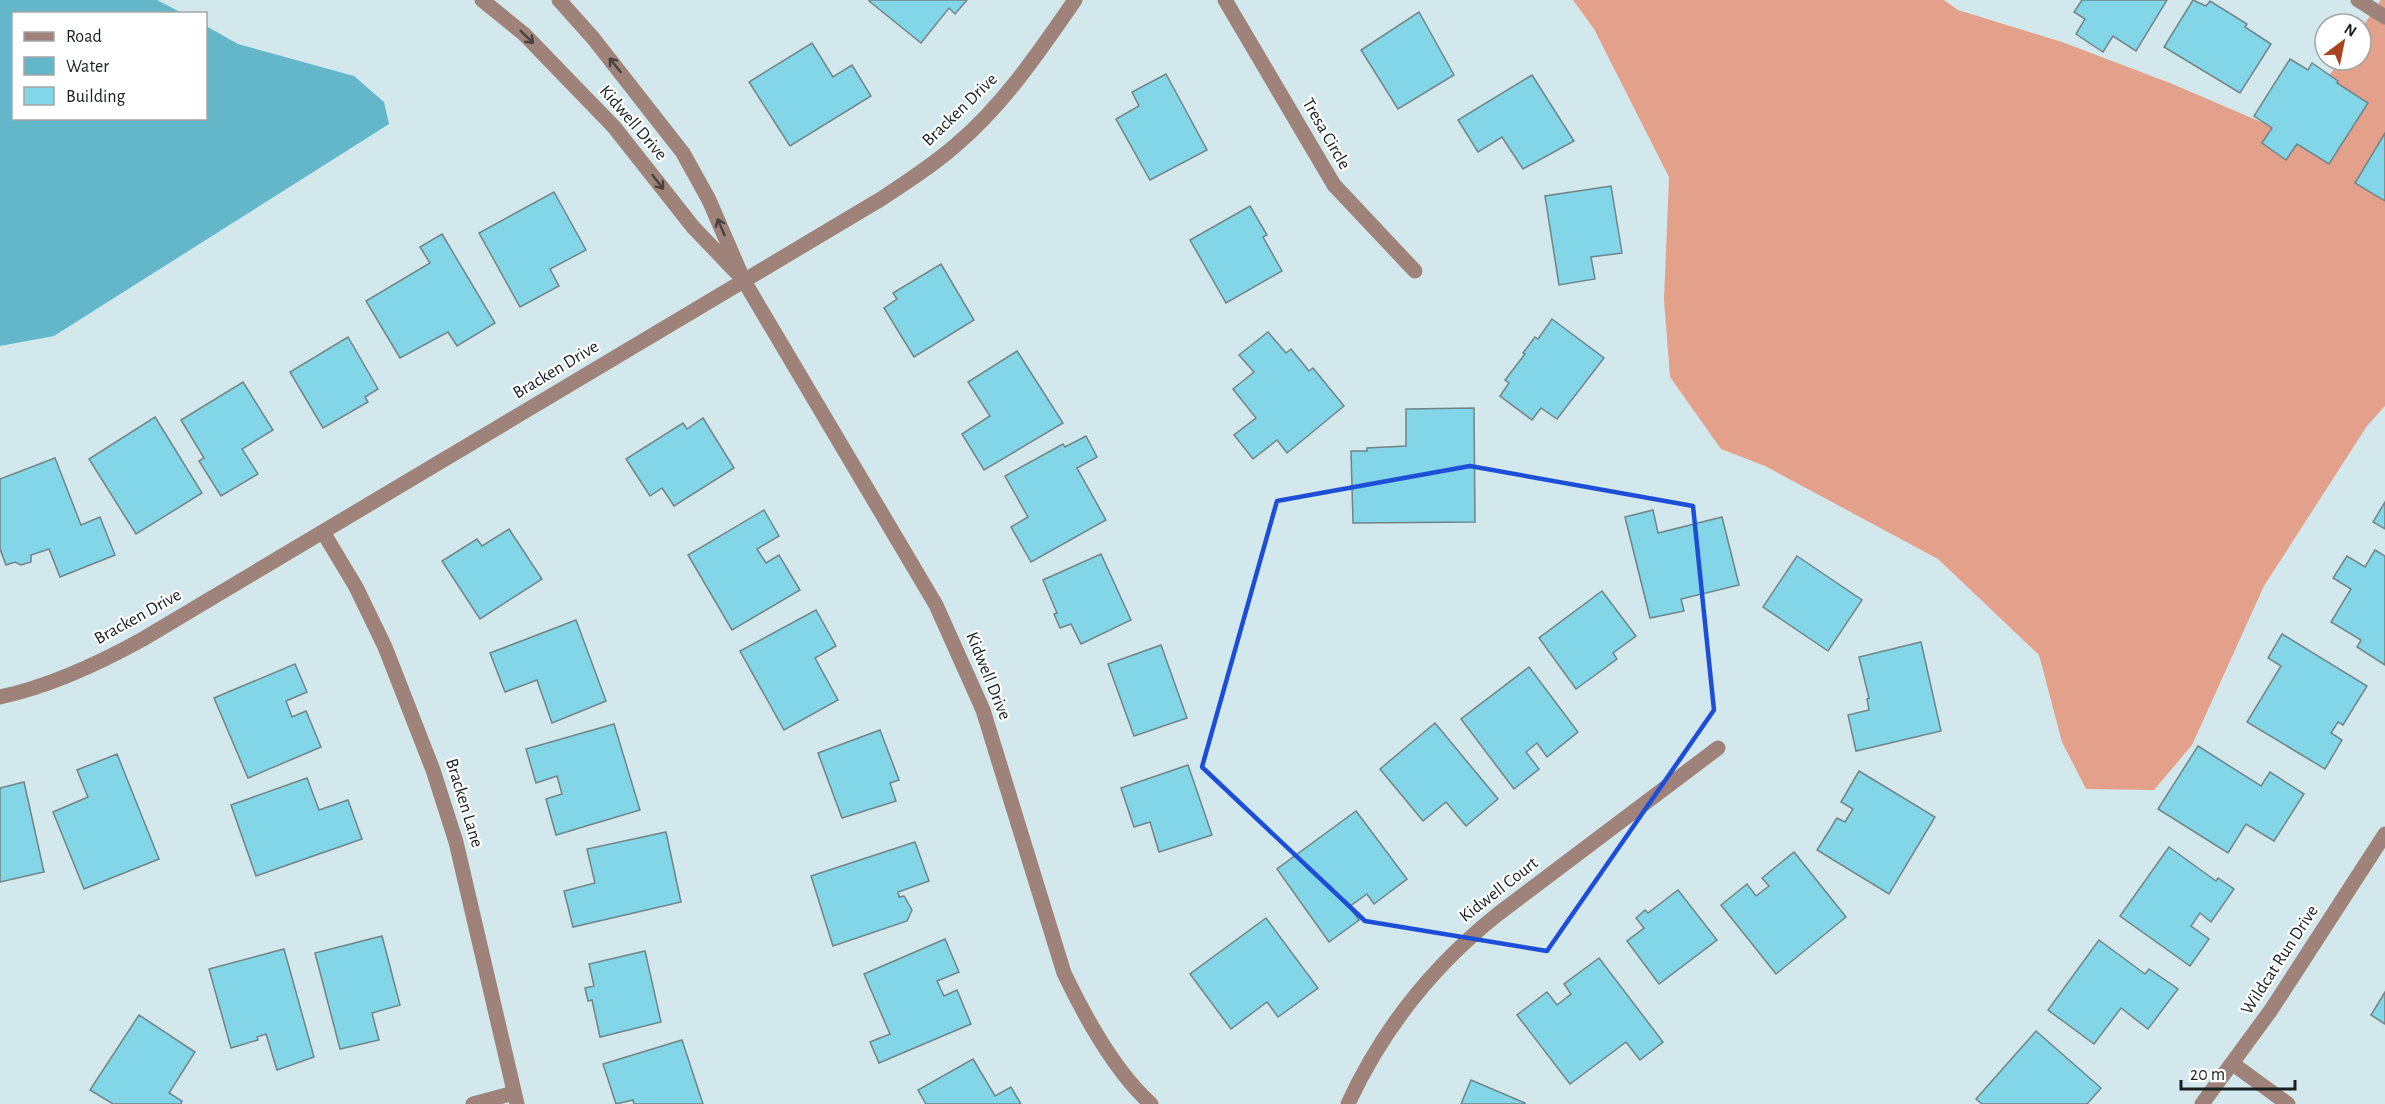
<svg xmlns="http://www.w3.org/2000/svg" width="2385" height="1104" font-family="'Alegreya Sans',sans-serif">
  <style>
    .forest { fill: #e3a18b }
    .water { fill: #63b7c8 }
    .building { fill: #82d6e7; stroke: #718488; stroke-width: 1.5 }
    .lines { fill: none; stroke-linecap: round; stroke-linejoin: round }
    .minor { stroke: #9f8279; stroke-width: 15 }
    .oneway { stroke: #47423f }
    .marked { fill: none; stroke: #1d4ed8; stroke-width: 4.5; stroke-linejoin: round }
    .labels { text-anchor: middle; dominant-baseline: central; stroke-width: 4.5; stroke-linejoin: round; paint-order: stroke }
    .street-label { font-size: 18px; fill: #171f20; stroke: #fff }
  </style>
  <rect width="100%" height="100%" fill="#d3e8ec"/>
  <polygon class="forest" points="1573,0 1944,0 1958,10 2062,42 2170,83 2289,134 2340,60 2361,60 2361,29 2381,0 2385,0 2385,406 2367,426 2264,586 2192,745 2154,790 2086,789 2062,742 2039,655 1938,559 1765,466 1721,449 1670,377 1664,300 1669,177 1594,29"/>
  <polygon class="water" points="0,0 157,0 182,13 14,14 14,118 206,118 206,26 238,44 354,76 384,102 389,124 54,336 0,346"/>
  <g class="building">
    <polygon points="870,0 967,0 955,14 949,8 921,43 869,1"/>
    <polygon points="2082,0 2167,0 2136,51 2113,36 2103,52 2076,34 2085,19 2074,12"/>
    <polygon points="2193,0 2206,6 2210,1 2247,24 2245,27 2271,44 2240,93 2164,47"/>
    <polygon points="1419,12 1454,75 1398,109 1361,50"/>
    <polygon points="812,43 833,77 852,65 871,96 790,146 749,82"/>
    <polygon points="2290,59 2308,70 2312,63 2338,81 2337,83 2368,103 2329,164 2297,144 2286,160 2262,143 2272,128 2254,116"/>
    <polygon points="1166,74 1207,150 1150,180 1116,119 1139,106 1132,92"/>
    <polygon points="1532,75 1574,141 1523,169 1502,137 1478,152 1458,120"/>
    <polygon points="2385,133 2385,201 2355,183"/>
    <polygon points="1611,186 1622,253 1591,257 1595,279 1559,285 1545,196"/>
    <polygon points="554,192 586,250 550,269 559,286 520,307 479,233"/>
    <polygon points="1250,206 1267,235 1263,237 1282,271 1226,303 1190,240"/>
    <polygon points="442,234 495,323 457,346 448,332 400,358 366,301 430,263 420,247"/>
    <polygon points="941,264 974,320 914,357 884,308 897,299 893,293"/>
    <polygon points="1552,319 1604,358 1557,419 1541,408 1532,420 1500,396 1509,383 1505,380 1525,354 1523,353 1535,337 1538,339"/>
    <polygon points="1268,332 1286,353 1291,349 1309,371 1313,368 1344,406 1287,453 1277,440 1253,459 1234,435 1256,418 1233,389 1254,372 1239,355"/>
    <polygon points="348,337 378,389 365,397 368,402 323,428 290,372"/>
    <polygon points="1017,351 1063,423 984,470 962,434 990,416 968,382"/>
    <polygon points="243,382 273,430 242,449 258,474 221,496 199,461 204,458 181,420"/>
    <polygon points="1474,408 1475,522 1353,523 1351,451 1367,451 1367,448 1406,446 1406,409"/>
    <polygon points="155,417 202,493 136,534 89,459"/>
    <polygon points="703,418 734,468 674,506 662,488 650,496 626,459 683,423 687,429"/>
    <polygon points="1086,436 1097,457 1077,468 1106,520 1031,562 1011,527 1028,517 1005,476 1063,444 1065,447"/>
    <polygon points="55,458 81,525 100,517 115,555 60,577 49,549 31,555 31,562 21,565 15,562 6,565 0,549 0,479"/>
    <polygon points="2385,502 2385,529 2373,522"/>
    <polygon points="764,510 779,536 757,549 766,563 779,555 800,590 732,630 688,555"/>
    <polygon points="1653,510 1658,533 1722,517 1739,585 1681,599 1684,611 1650,618 1625,517"/>
    <polygon points="509,529 542,579 480,619 442,561 477,539 482,546"/>
    <polygon points="2375,550 2385,556 2385,665 2357,647 2361,640 2331,622 2351,589 2333,578 2347,556 2365,567"/>
    <polygon points="1101,554 1131,620 1081,644 1071,624 1060,628 1054,614 1057,613 1043,580"/>
    <polygon points="1797,556 1862,600 1828,651 1763,607"/>
    <polygon points="1602,591 1636,636 1613,653 1617,659 1576,689 1539,638"/>
    <polygon points="816,610 836,646 815,658 838,700 784,730 740,651"/>
    <polygon points="576,620 606,701 552,723 537,680 505,692 490,653"/>
    <polygon points="2282,634 2367,686 2343,725 2338,722 2331,733 2342,740 2325,769 2247,722 2281,666 2268,658"/>
    <polygon points="1921,642 1941,731 1856,751 1848,715 1869,710 1867,699 1869,698 1859,657"/>
    <polygon points="1161,645 1187,718 1134,736 1108,664"/>
    <polygon points="295,664 307,692 286,701 292,717 306,711 321,747 248,778 214,698"/>
    <polygon points="1529,667 1578,732 1547,757 1537,743 1526,752 1539,769 1514,789 1461,719"/>
    <polygon points="1435,723 1498,799 1466,826 1446,802 1423,821 1380,769"/>
    <polygon points="614,724 640,810 556,835 546,799 562,794 557,776 536,783 526,749"/>
    <polygon points="880,730 899,780 890,783 896,801 842,818 818,753"/>
    <polygon points="2198,746 2261,786 2270,772 2304,794 2274,841 2246,824 2228,853 2158,809"/>
    <polygon points="117,754 159,859 84,889 53,812 88,797 77,770"/>
    <polygon points="1188,765 1212,835 1159,852 1150,822 1134,827 1121,788"/>
    <polygon points="1859,771 1935,817 1889,894 1817,850 1837,818 1845,822 1853,809 1841,802"/>
    <polygon points="307,778 319,810 348,800 362,839 256,876 231,805"/>
    <polygon points="24,782 44,872 0,882 0,788"/>
    <polygon points="1356,811 1407,879 1374,904 1367,894 1349,907 1359,920 1329,942 1277,869"/>
    <polygon points="666,832 681,902 573,927 564,891 595,883 587,849"/>
    <polygon points="915,842 929,881 898,892 899,897 904,896 912,910 907,921 833,946 811,876"/>
    <polygon points="2169,847 2216,881 2218,878 2234,889 2211,922 2200,913 2191,926 2209,939 2190,966 2120,916"/>
    <polygon points="1794,852 1846,917 1776,974 1721,905 1747,884 1756,896 1769,886 1762,878"/>
    <polygon points="1678,890 1717,940 1659,984 1627,941 1644,928 1636,918 1645,910 1648,913"/>
    <polygon points="1266,918 1318,988 1278,1017 1267,1002 1231,1029 1190,974"/>
    <polygon points="382,936 400,1005 372,1013 379,1040 340,1049 315,953"/>
    <polygon points="945,939 959,972 937,981 944,996 957,990 971,1024 879,1063 870,1042 890,1034 864,974"/>
    <polygon points="2099,940 2145,974 2149,969 2178,989 2148,1029 2121,1008 2094,1044 2048,1010"/>
    <polygon points="284,949 314,1057 277,1070 266,1034 257,1037 258,1040 231,1048 209,969"/>
    <polygon points="645,951 661,1022 600,1037 592,1000 588,1001 585,988 594,986 589,964"/>
    <polygon points="1599,958 1663,1042 1640,1060 1626,1042 1570,1084 1517,1015 1547,992 1557,1005 1571,994 1564,984"/>
    <polygon points="2385,992 2385,1024 2371,1015"/>
    <polygon points="139,1015 195,1052 169,1093 182,1101 181,1104 113,1104 90,1090"/>
    <polygon points="2036,1031 2101,1088 2087,1104 1982,1104 1976,1099"/>
    <polygon points="682,1040 703,1104 634,1104 633,1100 616,1104 603,1064"/>
    <polygon points="973,1059 995,1096 1011,1087 1021,1104 926,1104 918,1090"/>
    <polygon points="1471,1080 1525,1103 1525,1104 1461,1104"/>
  </g>
  <g class="lines">
    <g class="minor">
      <polyline points="482,0 524,34 614,127 693,227 736,272"/>
      <path d="M559 0 593 38 683 153 709 200 744 281 936 605 983 710 1064 973C1085 1017 1114 1071 1151 1104"/>
      <polyline points="1225,0 1334,185 1415,271"/>
      <polyline points="2358,0 2385,17"/>
      <polyline points="323,532 356,587 385,647 433,770 456,842 517,1104"/>
      <path d="M0 697C51 686 98 664 143 639L881 199C907 182 933 165 956 145 1004 104 1039 52 1075 0"/>
      <polyline points="2233,1064 2288,1104"/>
      <polyline points="473,1104 514,1093"/>
      <path d="M1348 1104C1382 1030 1434 965 1498 914L1718 748"/>
      <polyline points="2202,1104 2271,1010 2385,834"/>
    </g>
  </g>
  <defs><path id="oneway-shaft" d="M-6 0H5M1.5-3L5.5 0L1.5 3" fill="none" stroke-width="1.6" stroke-linecap="round" stroke-linejoin="round" transform="scale(1.5)"/></defs>
  <g class="oneway">
    <use href="#oneway-shaft" transform="translate(527 37) rotate(44)"/>
    <use href="#oneway-shaft" transform="translate(615 65) rotate(-129)"/>
    <use href="#oneway-shaft" transform="translate(658 182) rotate(52)"/>
    <use href="#oneway-shaft" transform="translate(721 227) rotate(-113)"/>
  </g>
  <path class="marked" d="M1470 466 1693 506 1714 710 1547 951 1365 921 1202 767 1277 501Z"/>
  <g class="labels">
    <g class="street-label">
      <text transform="translate(960 110) rotate(-44)">Bracken Drive</text>
      <text transform="translate(633 123) rotate(49)">Kidwell Drive</text>
      <text transform="translate(1326 134) rotate(60)">Tresa Circle</text>
      <text transform="translate(556 370) rotate(-31)">Bracken Drive</text>
      <text transform="translate(138 617) rotate(-29)">Bracken Drive</text>
      <text transform="translate(988 676) rotate(68)">Kidwell Drive</text>
      <text transform="translate(464 803) rotate(73)">Bracken Lane</text>
      <text transform="translate(1499 890) rotate(-38)">Kidwell Court</text>
      <text transform="translate(2280 960) rotate(-57)">Wildcat Run Drive</text>
    </g>
  </g>
  <rect x="12" y="12" width="195" height="108" fill="#ffffff" stroke="#a2a5a6" stroke-width="1.5"/>
  <rect x="24" y="32" width="30" height="9" fill="#9f8279" stroke="#a2a5a6" stroke-width="1.5"/>
  <text x="66" y="42" font-size="18" fill="#171f20">Road</text>
  <rect x="24" y="57" width="30" height="18" fill="#63b7c8" stroke="#a2a5a6" stroke-width="1.5"/>
  <text x="66" y="72" font-size="18" fill="#171f20">Water</text>
  <rect x="24" y="87" width="30" height="18" fill="#82d6e7" stroke="#a2a5a6" stroke-width="1.5"/>
  <text x="66" y="102" font-size="18" fill="#171f20">Building</text>
  <g transform="translate(2343 42) rotate(32)"><circle r="28" fill="#ffffff" stroke="#a2a5a6" stroke-width="1.5"/>
  <path d="M0-4.5L10 22L0 15L-10 22Z" fill="#aa431f"/>
  <text y="-9" font-size="16" font-weight="bold" text-anchor="middle" fill="#171f20">N</text>
  </g>
  <path d="M2181 1080v9h114v-9" fill="none" stroke="#171f20" stroke-width="3"/>
  <text x="2190" y="1080" font-size="18" fill="#171f20" stroke="#ffffff" stroke-width="4.5" paint-order="stroke">20 m</text>
</svg>
